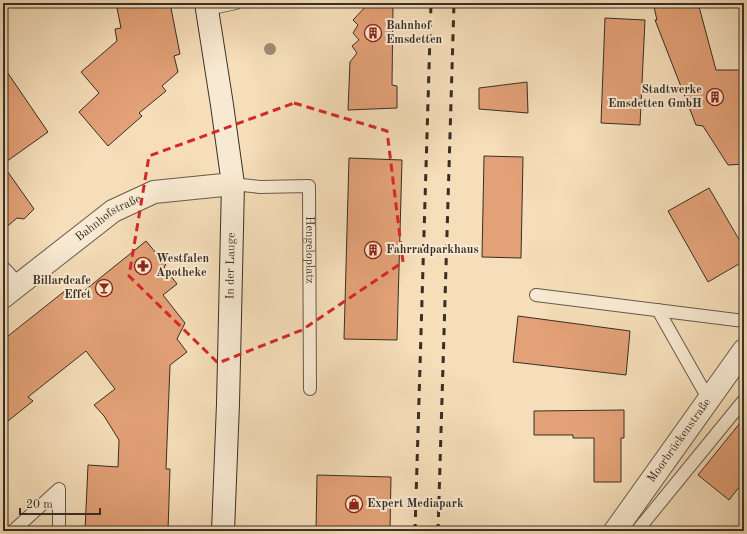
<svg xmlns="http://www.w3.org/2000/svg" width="747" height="534" font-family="'Old Standard TT',serif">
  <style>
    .building { fill: #e3a177; stroke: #392e26 }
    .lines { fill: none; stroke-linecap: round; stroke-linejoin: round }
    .lane-casing { stroke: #685a4b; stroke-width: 14 }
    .street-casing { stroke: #685a4b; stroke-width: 24 }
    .secondary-casing { stroke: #392e26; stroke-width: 24 }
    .lane { stroke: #f8ead2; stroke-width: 12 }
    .street { stroke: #f8ead2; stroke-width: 22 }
    .secondary { stroke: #f8ead2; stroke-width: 22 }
    .rail { stroke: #392e26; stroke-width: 3; stroke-dasharray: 7 7; stroke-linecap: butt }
    .tree { fill: #9c8d73 }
    .marked { fill: none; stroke: #d62828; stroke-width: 3; stroke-dasharray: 8 5; stroke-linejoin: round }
    .labels { text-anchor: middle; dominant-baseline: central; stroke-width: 4; stroke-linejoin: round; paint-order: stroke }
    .poi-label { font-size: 12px; font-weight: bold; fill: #392e26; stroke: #f8ead2; text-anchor: start }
    .street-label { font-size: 12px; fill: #392e26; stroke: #f8ead2 }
  </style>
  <rect width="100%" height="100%" fill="#f5deb9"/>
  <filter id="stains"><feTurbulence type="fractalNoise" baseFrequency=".005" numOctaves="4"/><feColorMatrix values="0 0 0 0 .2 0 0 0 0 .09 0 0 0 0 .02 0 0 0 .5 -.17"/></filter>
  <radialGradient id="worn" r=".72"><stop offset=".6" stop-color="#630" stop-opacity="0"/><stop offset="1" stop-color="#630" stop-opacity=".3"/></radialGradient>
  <g class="building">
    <polygon points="116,3 170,3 180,54 174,56 178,72 162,86 166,91 139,113 142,116 108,146 79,112 99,93 81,72 117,41 115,29 121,28"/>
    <polygon points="369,3 393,3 392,85 397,86 397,108 348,110 350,62 357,53 352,46 359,40 353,33 358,25 353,20"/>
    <polygon points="653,3 698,3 716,70 744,70 744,164 728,165 703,126 696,125 655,20 657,20"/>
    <polygon points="605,18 645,20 640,125 601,123"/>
    <polygon points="3,66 48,132 3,164"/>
    <polygon points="527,82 528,113 479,109 479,88"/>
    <polygon points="484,156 523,157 521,258 482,257"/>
    <polygon points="349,158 402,160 397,340 344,339"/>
    <polygon points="3,165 34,209 24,219 17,218 3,230"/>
    <polygon points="709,188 744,248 744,261 708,282 668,211"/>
    <polygon points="146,241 166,265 164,267 177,284 163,295 185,323 177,339 187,352 170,365 166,469 170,469 168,531 85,531 88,465 118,467 119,440 104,416 94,405 115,389 86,351 28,397 33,401 3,425 3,340 66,290 74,299"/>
    <polygon points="518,316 630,331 626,375 513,362"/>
    <polygon points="624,410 624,438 621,438 621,482 594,482 594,438 573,438 573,435 534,435 534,411"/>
    <polygon points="744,418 744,481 729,500 698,475"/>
    <polygon points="317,475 391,477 390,531 316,531"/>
  </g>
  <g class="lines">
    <g class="lane-casing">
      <g id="lane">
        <polyline points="207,9 236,3"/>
        <path id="s1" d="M233 184 260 187 309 186 310 389"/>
        <polyline points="3,267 19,284"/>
        <polyline points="536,295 744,321"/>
        <polyline points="658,310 709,400"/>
        <polyline points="13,531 59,489 59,531"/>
        <polyline points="637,531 744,400"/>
      </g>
    </g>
    <g class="street-casing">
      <g id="street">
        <path id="s2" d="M3 297 113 211 154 192 233 184"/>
        <path id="s3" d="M615 531 744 350"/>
      </g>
    </g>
    <g class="secondary-casing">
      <polyline id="secondary" points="206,3 222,105 233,184 228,404 223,531"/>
    </g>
    <use href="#lane" class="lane"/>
    <use href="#street" class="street"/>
    <use href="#secondary" class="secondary"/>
    <g class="rail">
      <polyline points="415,531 431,3"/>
      <polyline points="438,531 454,3"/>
    </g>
  </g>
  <circle class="tree" cx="270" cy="49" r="6"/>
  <path class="marked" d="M294 103 387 131 403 262 302 330 218 363 129 276 149 156Z"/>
  <defs>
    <g id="building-ring" transform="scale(0.9)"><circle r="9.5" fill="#f8ead2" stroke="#8f2418" stroke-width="1.5"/><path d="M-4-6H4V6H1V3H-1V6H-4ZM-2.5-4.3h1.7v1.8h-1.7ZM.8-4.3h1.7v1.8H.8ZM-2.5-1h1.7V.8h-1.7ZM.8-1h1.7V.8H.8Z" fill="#8f2418"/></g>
    <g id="pharmacy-ring" transform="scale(0.9)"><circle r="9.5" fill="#f8ead2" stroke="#8f2418" stroke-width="1.5"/><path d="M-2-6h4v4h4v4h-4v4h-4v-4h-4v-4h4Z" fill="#8f2418"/></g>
    <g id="bar-ring" transform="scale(0.9)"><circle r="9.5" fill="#f8ead2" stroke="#8f2418" stroke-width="1.5"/><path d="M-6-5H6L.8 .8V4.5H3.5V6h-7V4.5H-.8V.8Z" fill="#8f2418"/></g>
    <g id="shop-ring" transform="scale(0.9)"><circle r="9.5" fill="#f8ead2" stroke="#8f2418" stroke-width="1.5"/><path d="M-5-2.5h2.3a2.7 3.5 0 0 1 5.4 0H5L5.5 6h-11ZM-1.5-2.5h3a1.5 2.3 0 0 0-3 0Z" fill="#8f2418"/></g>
  </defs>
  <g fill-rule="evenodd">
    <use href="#building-ring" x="373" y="33"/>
    <use href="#building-ring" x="715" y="97"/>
    <use href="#building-ring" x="373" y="250"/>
    <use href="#pharmacy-ring" x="143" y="266"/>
    <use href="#bar-ring" x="104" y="288"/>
    <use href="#shop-ring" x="354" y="504"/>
  </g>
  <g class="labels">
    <g class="poi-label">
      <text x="386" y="26">Bahnhof<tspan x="386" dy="14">Emsdetten</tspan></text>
      <text x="702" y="90" text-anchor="end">Stadtwerke<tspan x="702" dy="14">Emsdetten GmbH</tspan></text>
      <text x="386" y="250">Fahrradparkhaus</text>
      <text x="156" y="259">Westfalen<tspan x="156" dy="14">Apotheke</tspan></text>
      <text x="91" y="281" text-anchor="end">Billardcafe<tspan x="91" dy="14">Effet</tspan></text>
      <text x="367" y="504">Expert Mediapark</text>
    </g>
    <g class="street-label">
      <text stroke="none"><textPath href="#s2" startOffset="132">Bahnhofstraße</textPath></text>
      <text stroke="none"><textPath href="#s1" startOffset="140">Hengeloplatz</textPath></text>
      <text transform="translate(231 266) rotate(-89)">In der Lauge</text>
      <text stroke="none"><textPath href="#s3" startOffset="111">Moorbrückenstraße</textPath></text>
    </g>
  </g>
  <rect width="747" height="534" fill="none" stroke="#f5deb9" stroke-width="16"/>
  <rect x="4" y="4" width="739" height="526" fill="none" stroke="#392e26" stroke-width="2"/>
  <rect x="8" y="8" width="731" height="518" fill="none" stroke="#392e26"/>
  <path d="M20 508v6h80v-6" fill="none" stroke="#392e26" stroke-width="2"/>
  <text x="26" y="508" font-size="12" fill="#392e26" stroke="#f8ead2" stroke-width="3" paint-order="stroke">20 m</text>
  <rect width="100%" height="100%" filter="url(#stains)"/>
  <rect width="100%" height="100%" fill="url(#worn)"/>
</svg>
